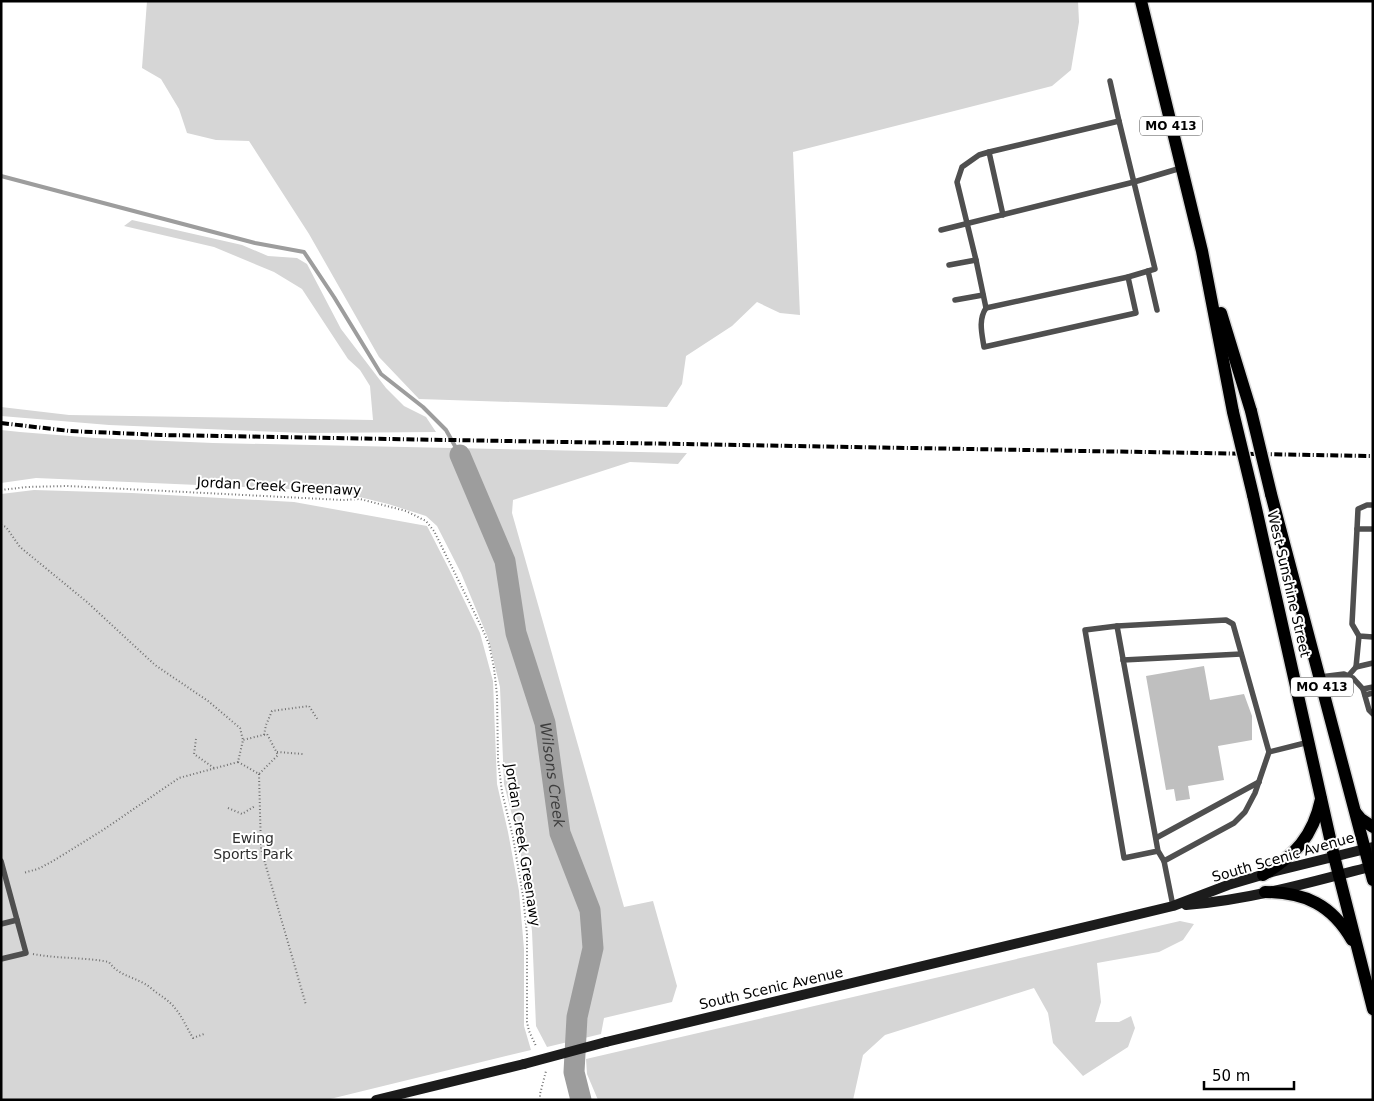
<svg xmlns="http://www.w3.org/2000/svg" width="1374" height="1101" font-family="'DejaVu Sans',sans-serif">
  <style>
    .green { fill: #d6d6d6 }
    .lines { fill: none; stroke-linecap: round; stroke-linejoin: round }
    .stream { stroke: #9d9d9d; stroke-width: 4 }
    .river { stroke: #9d9d9d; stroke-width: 21 }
    .building { fill: #bfbfbf }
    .primary-casing { stroke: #dbdbdb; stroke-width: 15 }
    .path { stroke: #717171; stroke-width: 2; stroke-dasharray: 1 2.5; stroke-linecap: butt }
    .lane { stroke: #4f4f4f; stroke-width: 5.5 }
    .secondary { stroke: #1c1c1c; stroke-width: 10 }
    .primary { stroke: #000; stroke-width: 12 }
    .rail { stroke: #000; stroke-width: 4; stroke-dasharray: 8 2.5 1 2.5; stroke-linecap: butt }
    .primary-bridge-casing { stroke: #dbdbdb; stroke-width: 15; stroke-linecap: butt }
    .secondary-bridge { stroke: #1c1c1c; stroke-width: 10 }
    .primary-bridge { stroke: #000; stroke-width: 12 }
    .labels { text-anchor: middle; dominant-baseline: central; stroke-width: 4; stroke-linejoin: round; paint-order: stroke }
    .shield { fill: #fff; stroke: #4c4c4c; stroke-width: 1 }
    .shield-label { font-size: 12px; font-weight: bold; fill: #000 }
    .street-label { font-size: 14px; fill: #000; stroke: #fff }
    .park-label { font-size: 14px; fill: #2d2d2d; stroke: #fff }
    .water-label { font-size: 15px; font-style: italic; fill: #3e3e3e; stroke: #fff }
  </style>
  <rect width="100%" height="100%" fill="#fff"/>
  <g class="green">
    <polygon points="147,1 1078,1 1079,22 1071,70 1052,86 793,152 800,315 780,313 757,302 732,326 686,356 682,384 667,407 419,399 379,357 309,234 249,141 216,140 187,133 179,109 161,79 142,68"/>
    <polygon points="132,220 242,245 268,256 297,258 307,264 341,329 386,388 404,406 426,417 436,432 304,433 109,425 1,416 1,407 69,415 373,420 370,386 360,370 348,359 302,289 274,272 214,247 124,226"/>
    <polygon points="1,430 20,432 95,438 213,443 687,453 678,464 630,462 513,500 512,513 624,907 653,901 677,986 672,1002 604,1018 601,1034 547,1047 536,1026 532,931 519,842 504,784 500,687 488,638 461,573 437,526 426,516 388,504 335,491 36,478 1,483"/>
    <polygon points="34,490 132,493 294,502 427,526 449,569 480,633 493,681 497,784 508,832 519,891 524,949 524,1026 531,1050 326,1100 1,1100 1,494"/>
    <polygon points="1180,921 1194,924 1183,940 1159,952 1097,963 1101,1002 1095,1022 1119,1022 1131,1016 1135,1028 1128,1047 1083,1076 1053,1043 1048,1013 1034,988 885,1035 863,1055 853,1100 598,1100 587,1074 586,1059"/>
  </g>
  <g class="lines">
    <polyline class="stream" points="1,176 255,243 304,252 334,297 381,374 423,407 446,430 460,455"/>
    <path class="river" id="s1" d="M460 455 505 561 516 633 545 723 560 833 590 910 593 948 577 1017 574 1072 581 1100"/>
  </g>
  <polygon class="building" points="1204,666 1210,700 1244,694 1252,716 1252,740 1218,746 1224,780 1188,786 1190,799 1176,801 1174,789 1166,790 1146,676"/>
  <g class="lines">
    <g class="primary-casing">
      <g id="primary">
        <polyline points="1141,1 1202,251 1233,412"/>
        <polyline points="1221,313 1251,411"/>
        <polyline points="1271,494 1373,880"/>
        <polyline points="1253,495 1334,856 1373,1009"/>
        <polyline points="1356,813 1361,819 1373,827"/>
        <path d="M1263 875C1295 855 1313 837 1321 799"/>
        <path d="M1265 892C1305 892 1332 905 1352 940"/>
      </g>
    </g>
    <g class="path">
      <polyline points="1,490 27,487 67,486 343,500 360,499 406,511 426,521 434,531 481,626 489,644 494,668 497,695 498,760 502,792 513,837 523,896 527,934 527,1022 529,1031 536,1046"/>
      <polyline points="1,525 6,527 20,547 87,602 155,665 208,701 240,728 243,740 238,762 179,778 103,830 53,861 38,869 23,873"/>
      <polyline points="264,735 266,725 272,711 309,706 318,720"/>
      <polyline points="196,739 194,754 214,768"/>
      <polyline points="277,752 303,754"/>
      <polyline points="238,762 259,774 278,755 267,734 243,740"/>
      <polyline points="259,774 261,849 306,1005"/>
      <polyline points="228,808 242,814 255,806"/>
      <path d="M33 954C59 959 84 957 109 962 118 975 131 976 145 984 149 986 153 990 157 993 179 1007 180 1016 193 1038L204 1034"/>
      <polyline points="540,1100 540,1094 546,1071"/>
    </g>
    <g class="lane">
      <polyline points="989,152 1119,121 1110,81"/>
      <polyline points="1003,215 989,152 979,155 962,167 957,182 976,260 986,308 1128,277 1155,269 1119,121"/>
      <polyline points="941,230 1134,182 1181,168"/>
      <polyline points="949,265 976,260"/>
      <polyline points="1148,271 1157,310"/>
      <polyline points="955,300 983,295"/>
      <path d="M986 308C978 320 982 334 984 347L1136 313 1128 277"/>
      <polyline points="1357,529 1358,509 1367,505 1373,505"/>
      <polyline points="1373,529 1357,529 1352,624 1359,636 1373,637"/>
      <polyline points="1117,626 1226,620 1233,624 1269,752"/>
      <polyline points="1123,660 1241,654"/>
      <polyline points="1356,667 1373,663"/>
      <polyline points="1349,675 1356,667 1359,636"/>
      <polyline points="1320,677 1344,674 1353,678 1363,689 1369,710 1373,714"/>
      <polyline points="1363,689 1373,687"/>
      <polyline points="1365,695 1373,693"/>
      <polyline points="1156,838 1259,782"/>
      <polyline points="1158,851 1124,858 1085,630 1117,626 1158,851 1164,861"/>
      <polyline points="1,861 26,953 1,959"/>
      <polyline points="1173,906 1164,861 1234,823 1245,812 1255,793 1269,752 1309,742"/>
      <polyline points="1,924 17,920"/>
    </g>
    <g class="secondary">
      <path d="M1186 905C1249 900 1312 882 1373 866"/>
      <polyline points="606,1042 1173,906 1228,885 1272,872 1373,847"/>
      <polyline points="376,1100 524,1064"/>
    </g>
    <use href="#primary" class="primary"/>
    <polyline class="rail" points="1,423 70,431 161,435 1373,456"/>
    <g class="primary-bridge-casing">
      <g id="primary-bridge">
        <polyline points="1251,411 1271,494"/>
        <polyline points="1233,412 1253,495"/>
      </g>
    </g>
    <polyline class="secondary-bridge" points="524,1064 606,1042"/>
    <use href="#primary-bridge" class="primary-bridge"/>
  </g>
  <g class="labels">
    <g class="shield">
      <rect x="1140" y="116.5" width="62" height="19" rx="4"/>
      <rect x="1291" y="677.5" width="62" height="19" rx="4"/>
    </g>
    <g class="shield-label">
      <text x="1171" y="126">MO 413</text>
      <text x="1322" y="687">MO 413</text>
    </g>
    <g class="street-label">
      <text transform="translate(279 486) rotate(3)">Jordan Creek Greenawy</text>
      <text transform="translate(1289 584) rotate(77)">West Sunshine Street</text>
      <text transform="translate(523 845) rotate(81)">Jordan Creek Greenawy</text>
      <text transform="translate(1283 857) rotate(-16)">South Scenic Avenue</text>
      <text transform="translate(771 988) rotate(-13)">South Scenic Avenue</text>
    </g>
    <g class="park-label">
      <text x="253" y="838">Ewing<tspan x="253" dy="16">Sports Park</tspan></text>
    </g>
    <g class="water-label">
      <text stroke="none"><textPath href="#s1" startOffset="335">Wilsons Creek</textPath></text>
    </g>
  </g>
  <rect width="1374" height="1101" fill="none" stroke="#000000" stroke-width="5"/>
  <path d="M1204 1081v8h90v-8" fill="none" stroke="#000000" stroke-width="2.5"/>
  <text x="1212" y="1081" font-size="15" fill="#000000" stroke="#ffffff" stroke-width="4" paint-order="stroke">50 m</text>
</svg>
